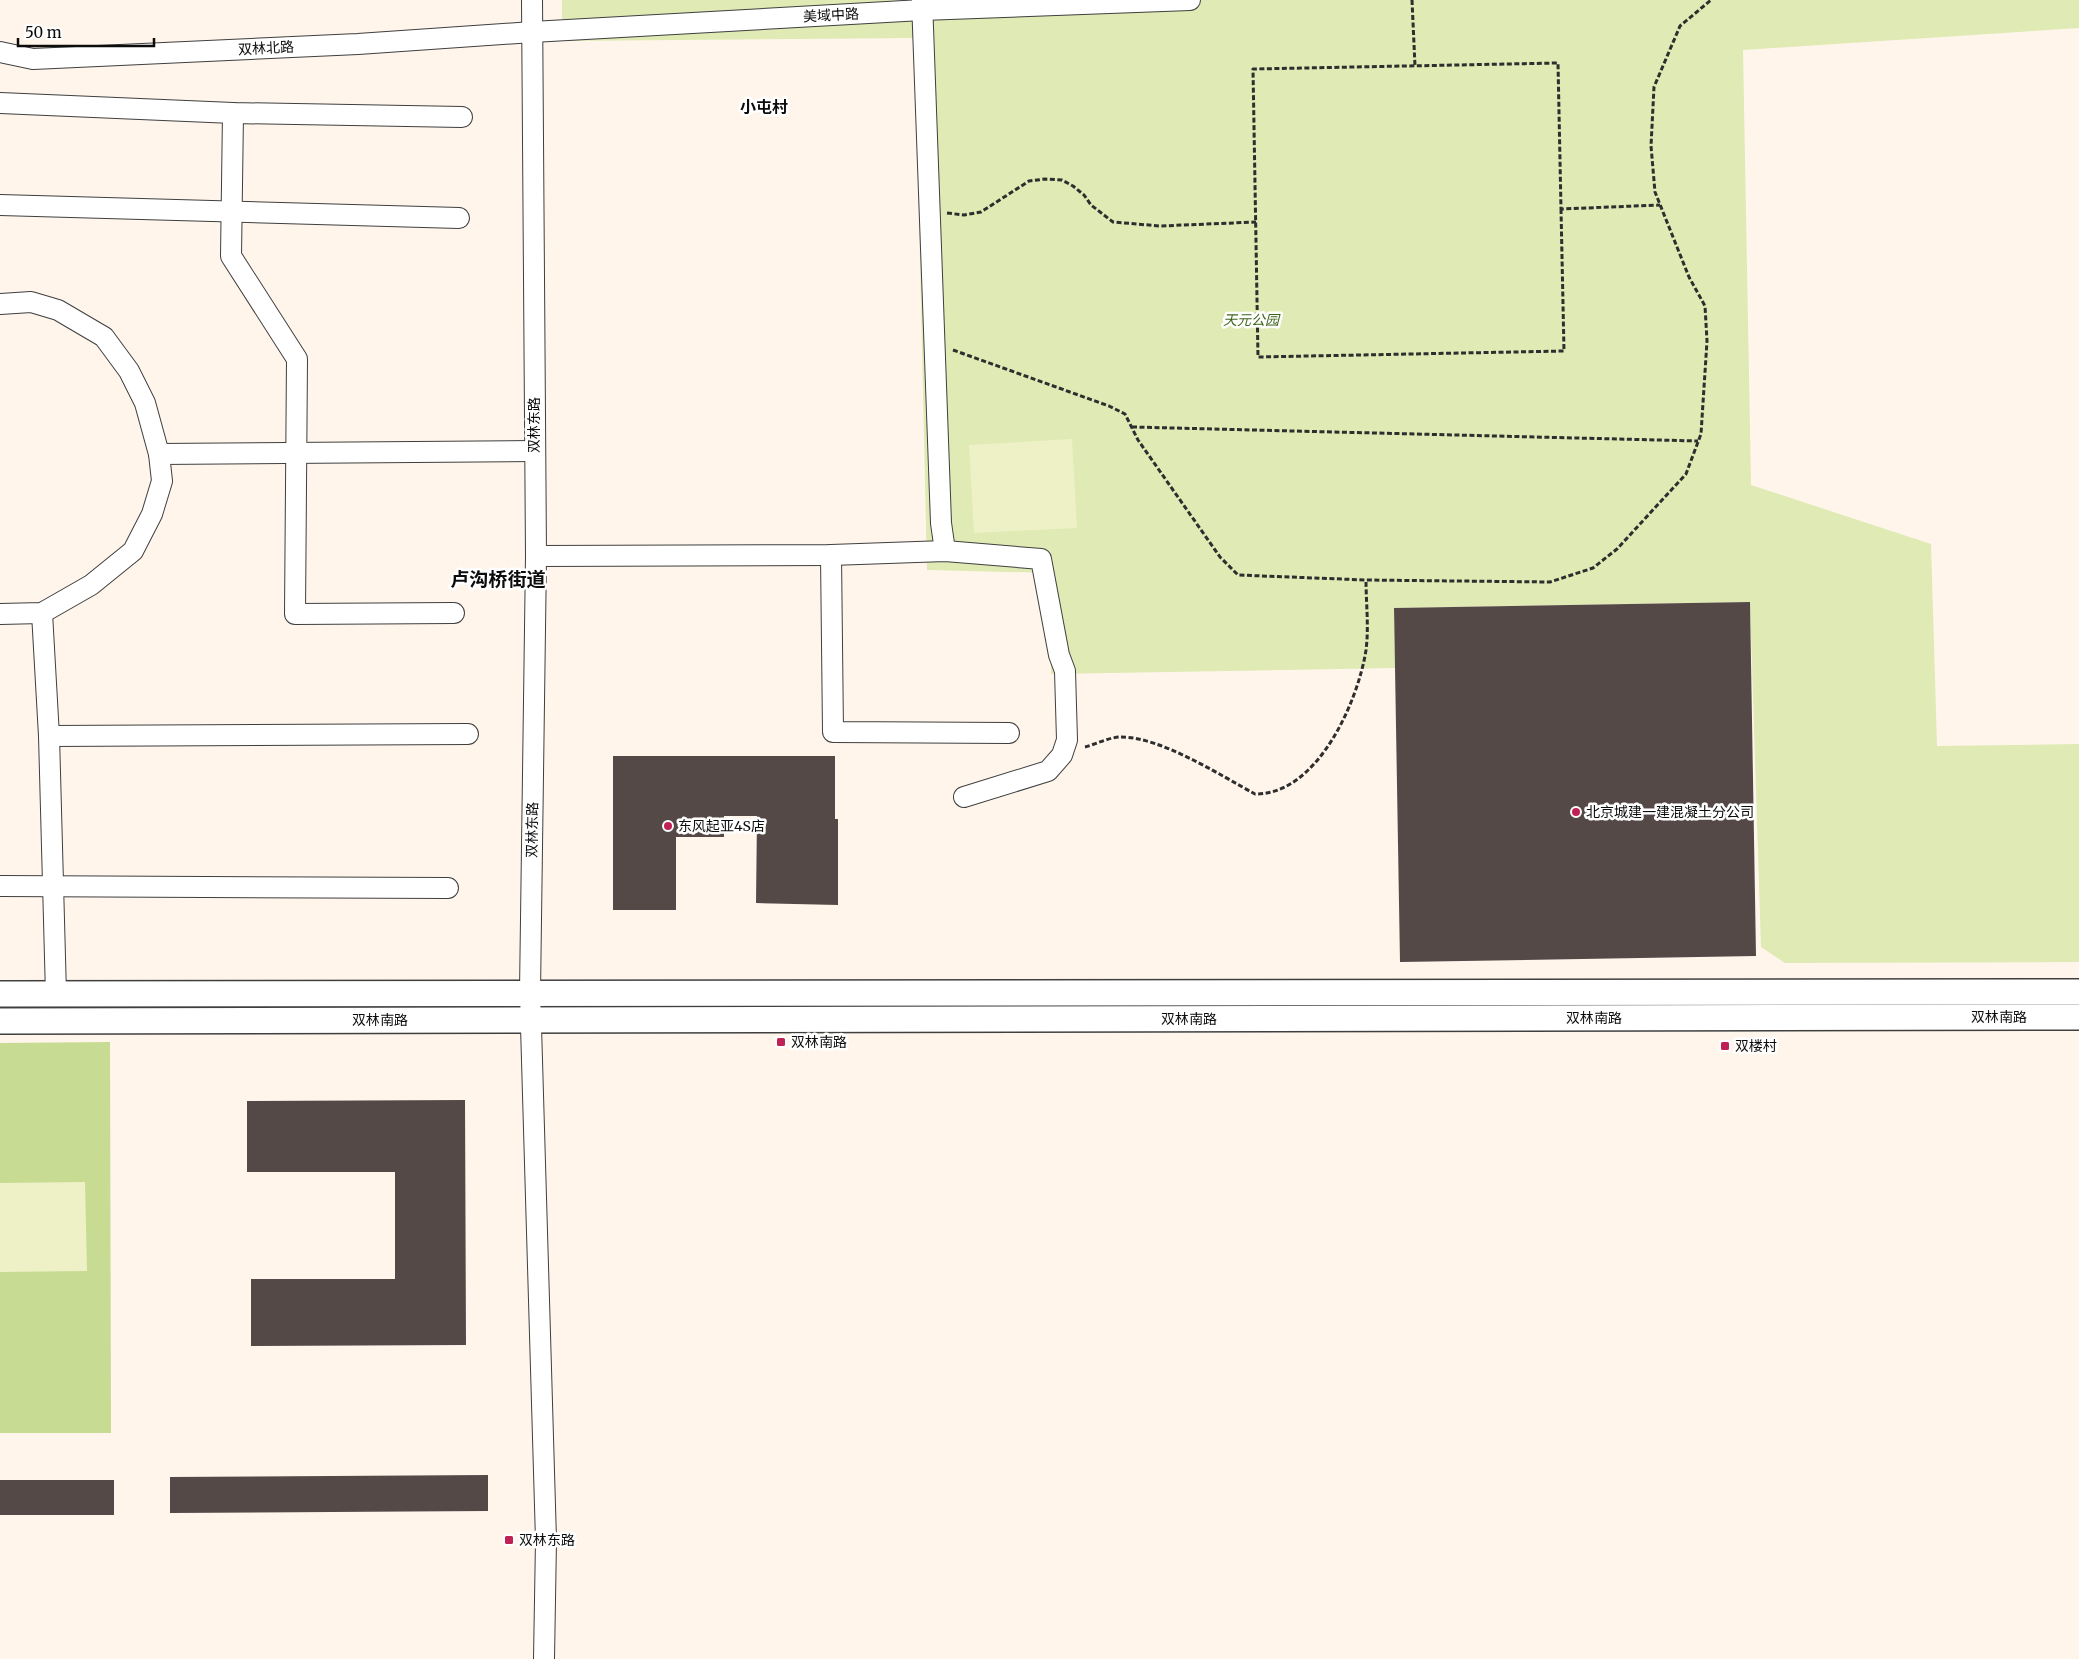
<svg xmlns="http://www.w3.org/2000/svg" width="2079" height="1659" font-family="Merriweather,'Noto Sans SC',serif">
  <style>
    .green { fill: #dfeab4 }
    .forest { fill: #c7db93 }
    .pitch { fill: #eef1c6 }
    .building { fill: #554948 }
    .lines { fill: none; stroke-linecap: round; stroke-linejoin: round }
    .minor-casing { stroke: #3f3f3f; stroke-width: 22 }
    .tertiary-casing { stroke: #3f3f3f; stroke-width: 28 }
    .path { stroke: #2e2e2e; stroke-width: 3; stroke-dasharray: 5 2.5; stroke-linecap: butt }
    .minor { stroke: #fff; stroke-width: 20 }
    .tertiary { stroke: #fff; stroke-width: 25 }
    .poi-dot { fill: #bf2154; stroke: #fff; stroke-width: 2 }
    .labels { text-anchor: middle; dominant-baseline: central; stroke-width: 5; stroke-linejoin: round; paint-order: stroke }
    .street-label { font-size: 14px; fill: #0c0c0c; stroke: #fff }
    .park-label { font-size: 14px; font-style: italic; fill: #3f651b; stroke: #fff }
    .poi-label { font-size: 14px; fill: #0c0c0c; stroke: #fff; text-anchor: start }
    .quarter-label { font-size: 16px; font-weight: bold; fill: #0c0c0c; stroke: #fff }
    .district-label { font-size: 19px; font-weight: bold; fill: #0c0c0c; stroke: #fff }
  </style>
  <rect width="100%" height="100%" fill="#fff5eb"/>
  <polygon class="green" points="562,0 2079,0 2079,28 1743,50 1751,485 1931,544 1937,746 2079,744 2079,962 1785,963 1761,947 1750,602 1394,608 1395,668 1051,674 1053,573 927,570 915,38 562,41"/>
  <polygon class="forest" points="110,1042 111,1433 0,1433 0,1043"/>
  <g class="pitch">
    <polygon points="1072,439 1077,528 974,533 969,445"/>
    <polygon points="85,1182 87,1271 0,1272 0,1183"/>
  </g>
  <g class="building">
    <polygon points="1750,602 1756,956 1400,962 1394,608"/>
    <polygon points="613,756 835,756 835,819 838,819 838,905 756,903 757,816 724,816 724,837 676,837 676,910 613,910"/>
    <polygon points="465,1100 466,1345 251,1346 251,1279 395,1279 395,1172 247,1172 247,1101"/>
    <polygon points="488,1475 488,1511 170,1513 170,1477"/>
    <rect x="0" y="1480" width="114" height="35"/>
  </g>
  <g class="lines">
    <g class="minor-casing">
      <g id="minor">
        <polyline points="532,0 536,556 530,992 546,1540 544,1659"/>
        <polyline points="922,0 941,523 945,551"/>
        <polyline points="0,52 33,59 358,44 532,32 922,10 1190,0"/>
        <polyline points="0,103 233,113 462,117"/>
        <polyline points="233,113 231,256 297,359 295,614 454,613"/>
        <polyline points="0,205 459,218"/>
        <polyline points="0,304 31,302 58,310 104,337 129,371 145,403 159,454 162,481 152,514 133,551 91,585 42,613 0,614"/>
        <polyline points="159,454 534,451"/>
        <polyline points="831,555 833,732 1009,733"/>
        <polyline points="536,556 831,555 945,551 1041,559 1059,655 1065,671 1067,740 1062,755 1048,771 964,797"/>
        <polyline points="42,613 49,736 56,994"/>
        <polyline points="49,736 468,734"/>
        <polyline points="0,886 448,888"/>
      </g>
    </g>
    <g class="tertiary-casing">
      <g id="tertiary">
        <polyline points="0,994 2079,992"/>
        <polyline points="0,1021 2079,1017"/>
      </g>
    </g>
    <g class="path">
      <polyline points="1412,0 1415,66"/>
      <polyline points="1561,209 1564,351 1258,357 1253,69 1558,63 1561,209 1660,205"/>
      <polyline points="947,213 964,215 981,212 1029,181 1045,179 1062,180 1073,186 1084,195 1091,205 1113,222 1160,226 1256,222"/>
      <polyline points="953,350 1109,406 1125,414 1138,440 1220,557 1238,575 1366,580 1550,582 1593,568 1617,549 1686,474 1701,434 1707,341 1705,306 1689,277 1655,192 1651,146 1654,87 1680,26 1711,0"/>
      <polyline points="1132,427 1698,441"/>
      <path d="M1085 747C1096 744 1110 737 1121 737 1161 737 1220 775 1255 794 1317 795 1358 702 1366 650 1369 627 1366 603 1366 580"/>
    </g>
    <use href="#minor" class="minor"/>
    <use href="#tertiary" class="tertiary"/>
  </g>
  <g class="poi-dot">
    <circle cx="1576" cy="812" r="5"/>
    <circle cx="668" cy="826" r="5"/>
    <rect x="776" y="1037" width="10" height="10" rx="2.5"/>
    <rect x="1720" y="1041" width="10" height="10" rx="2.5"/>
    <rect x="504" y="1535" width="10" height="10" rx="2.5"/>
  </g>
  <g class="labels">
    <g class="street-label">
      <text transform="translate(831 15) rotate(-3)">美域中路</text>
      <text transform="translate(266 48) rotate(-3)">双林北路</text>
      <text transform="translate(534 425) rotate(-90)">双林东路</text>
      <text transform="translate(532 830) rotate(-89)">双林东路</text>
      <text x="1999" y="1017">双林南路</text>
      <text x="1594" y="1018">双林南路</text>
      <text x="1189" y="1019">双林南路</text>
      <text x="380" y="1020">双林南路</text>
    </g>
    <g class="park-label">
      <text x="1251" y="320">天元公园</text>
    </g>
    <g class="poi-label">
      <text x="1586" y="812">北京城建一建混凝土分公司</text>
      <text x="678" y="826">东风起亚4S店</text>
      <text x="791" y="1042">双林南路</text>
      <text x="1735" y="1046">双楼村</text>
      <text x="519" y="1540">双林东路</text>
    </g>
    <g class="quarter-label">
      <text x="764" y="107">小屯村</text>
    </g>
    <g class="district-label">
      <text x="498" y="579">卢沟桥街道</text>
    </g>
  </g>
  <path d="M18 38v8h136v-8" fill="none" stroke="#0c0c0c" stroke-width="2.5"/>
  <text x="25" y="38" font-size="15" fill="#0c0c0c" stroke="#ffffff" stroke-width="4" paint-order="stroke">50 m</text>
</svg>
